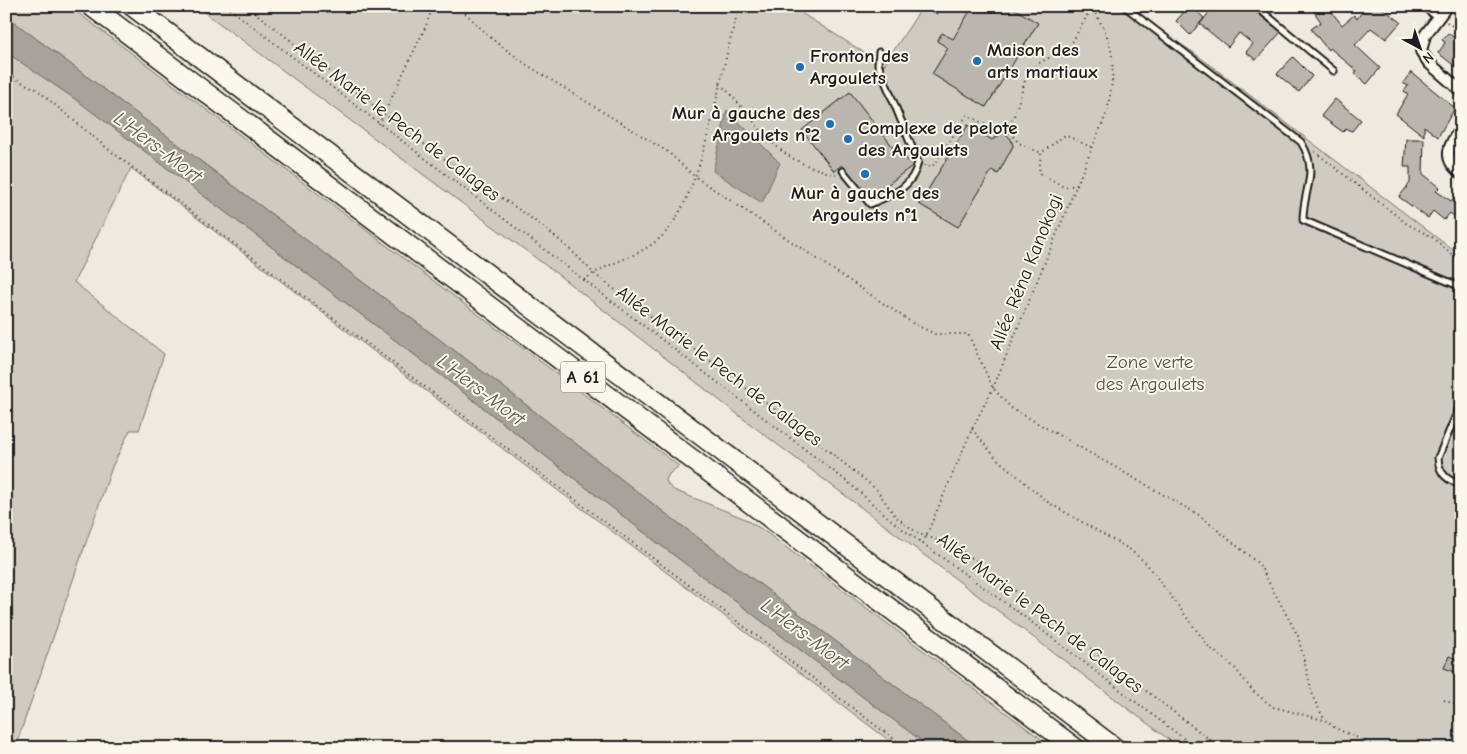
<svg xmlns="http://www.w3.org/2000/svg" width="1467" height="754" font-family="'Comic Neue',sans-serif">
  <style>
    .green { fill: #ceccc2; stroke: #75746f }
    .water { fill: #a6a39d; stroke: #6f6d69 }
    .building { fill: #b9b6af; stroke: #1c1c1c }
    .lines { fill: none; stroke-linecap: round; stroke-linejoin: round }
    .lane-casing { stroke: #1c1c1c; stroke-width: 9 }
    .street-casing { stroke: #1c1c1c; stroke-width: 14 }
    .highway-casing { stroke: #1c1c1c; stroke-width: 22 }
    .path { stroke: #1c1c1c; stroke-width: 2; stroke-dasharray: 1 4; stroke-linecap: butt }
    .lane { stroke: #fbf7ec; stroke-width: 5 }
    .street { stroke: #fbf7ec; stroke-width: 10 }
    .highway { stroke: #fbf7ec; stroke-width: 19 }
    .poi-dot { fill: #1f6fb2; stroke: #fbf7ec; stroke-width: 2 }
    .labels { text-anchor: middle; dominant-baseline: central; stroke-width: 4; stroke-linejoin: round; paint-order: stroke }
    .shield { fill: #fbf7ec; stroke: #5f5e5a; stroke-width: 1 }
    .shield-label { font-size: 18px; font-weight: bold; fill: #1c1c1c }
    .poi-label { font-size: 19px; font-weight: bold; fill: #1c1c1c; stroke: #fbf7ec; text-anchor: start }
    .street-label { font-size: 19px; fill: #1c1c1c; stroke: #fbf7ec }
    .park-label { font-size: 19px; fill: #51514e; stroke: #fbf7ec }
    .water-label { font-size: 20px; font-style: italic; fill: #5a5956; stroke: #fbf7ec }
  </style>
  <rect width="100%" height="100%" fill="#eeeadf"/>
  <filter id="ink" filterUnits="userSpaceOnUse"><feTurbulence type="fractalNoise" baseFrequency=".02" numOctaves="2"/><feDisplacementMap in="SourceGraphic" scale="10" xChannelSelector="R" yChannelSelector="G"/><feConvolveMatrix kernelMatrix="1 2 1 2 8 2 1 2 1" color-interpolation-filters="sRGB"/></filter>
  <g filter="url(#ink)">
    <g class="green">
      <polygon points="6,6 69,6 679,466 669,474 666,480 668,485 674,490 743,518 763,530 1053,748 978,748 657,507 502,386 6,16"/>
      <polygon points="196,6 790,6 884,65 923,6 1120,6 1193,52 1461,256 1461,748 1180,748 741,417 552,270"/>
      <polygon points="6,52 78,101 420,359 659,544 931,748 899,748 131,168 74,282 164,354 139,430 130,430 112,467 15,748 6,748"/>
    </g>
    <g class="water">
      <polygon points="6,16 502,386 657,507 978,748 931,748 659,544 420,359 78,101 6,52"/>
      <polygon points="727,110 780,163 762,203 713,171"/>
    </g>
    <g class="building">
      <polygon points="973,6 1010,6 1038,23 986,107 932,74 948,48 937,41 942,33 953,39"/>
      <polygon points="1178,6 1191,6 1204,18 1190,35 1176,21 1184,12"/>
      <polygon points="1214,6 1249,6 1281,32 1256,60 1246,52 1253,44 1239,33 1228,47 1200,24"/>
      <polygon points="1310,6 1327,6 1342,25 1354,15 1357,19 1366,6 1379,6 1401,22 1386,39 1371,28 1355,45 1380,68 1367,84 1355,74 1357,71 1330,48 1328,50 1311,29 1321,22"/>
      <polygon points="1448,33 1457,40 1455,42 1458,45 1454,50 1461,56 1461,71 1438,53 1443,46 1445,42 1442,40"/>
      <polygon points="1293,57 1312,76 1299,92 1277,74"/>
      <polygon points="1411,72 1455,108 1438,137 1424,126 1424,136 1396,114 1408,94 1404,91 1408,86 1403,83"/>
      <polygon points="850,92 900,156 903,154 912,166 870,198 842,165 834,171 802,130"/>
      <polygon points="1335,99 1361,120 1352,131 1346,129 1343,132 1321,116"/>
      <polygon points="968,125 992,140 1004,132 1011,139 1013,146 998,174 992,170 958,227 919,204"/>
      <polygon points="1406,139 1424,139 1423,174 1440,187 1436,191 1451,201 1454,197 1461,203 1461,222 1450,213 1444,220 1433,211 1428,218 1399,197 1410,183 1410,167 1404,167"/>
      <polygon points="1449,656 1461,661 1461,674 1444,668"/>
    </g>
    <g class="lines">
      <g class="lane-casing">
        <g id="lane">
          <path d="M1124 6 1301 142C1320 173 1303 188 1303 220L1461 287"/>
          <polyline points="1259,6 1264,13 1334,71"/>
          <path d="M843 171 870 204C892 195 913 188 918 162L878 64 879 52"/>
          <path d="M1461 403 1438 458C1439 474 1447 480 1461 485"/>
        </g>
      </g>
      <g class="street-casing">
        <g id="street">
          <polyline points="1427,6 1439,16"/>
          <polyline points="1447,6 1425,35 1421,51 1429,63 1461,91"/>
          <path d="M1461 129C1448 145 1442 159 1461 173"/>
        </g>
      </g>
      <g class="highway-casing">
        <g id="highway">
          <polyline points="91,6 1075,748"/>
          <polyline points="132,6 1115,748"/>
        </g>
      </g>
      <g class="path">
        <polyline points="226,6 849,483 897,525 1026,618 1196,748"/>
        <path d="M246 6C316 59 384 116 456 167 504 201 554 228 593 273L810 436 876 489 896 517 919 534 947 543 968 555 1221 748"/>
        <polyline points="458,6 492,39 527,65 668,152 694,176 914,324 935,334 968,334 993,388 1011,408 1199,515 1259,564 1298,636 1314,700 1325,720 1335,728 1380,748"/>
        <polyline points="936,14 941,6"/>
        <polyline points="1447,22 1461,33"/>
        <polyline points="6,70 19,81 36,89 108,149 906,748"/>
        <path d="M720 84C755 116 768 155 818 169 824 171 830 174 836 174"/>
        <polyline points="379,124 426,26 433,6"/>
        <polyline points="1004,126 1012,120 1015,114 1027,74 1036,65 1070,46 1092,7"/>
        <polyline points="1315,152 1407,224 1432,237 1461,262"/>
        <polyline points="924,165 932,167 967,115 992,128 1004,126 1019,143 1041,153"/>
        <polyline points="1077,185 1064,187 1039,173 1041,153 1065,135 1093,148"/>
        <path d="M584 280C607 262 638 258 660 238 706 196 719 66 740 6"/>
        <polyline points="972,429 996,458 1049,503 1129,549 1146,563 1209,647 1234,667 1253,691 1273,707 1324,720"/>
        <path d="M923 543 972 429 993 388 1107 112C1112 86 1117 59 1106 34 1102 24 1096 16 1092 6"/>
        <polyline points="1444,700 1461,707"/>
      </g>
      <use href="#lane" class="lane"/>
      <use href="#street" class="street"/>
      <use href="#highway" class="highway"/>
    </g>
  </g>
  <g class="poi-dot">
    <circle cx="977" cy="61" r="5"/>
    <circle cx="800" cy="67" r="5"/>
    <circle cx="830" cy="124" r="5"/>
    <circle cx="848" cy="139" r="5"/>
    <circle cx="865" cy="174" r="5"/>
  </g>
  <g class="labels">
    <rect class="shield" x="560.5" y="361.5" width="45" height="31" rx="4"/>
    <g class="shield-label">
      <text x="583" y="377">A 61</text>
    </g>
    <g class="poi-label">
      <text x="987" y="50">Maison des<tspan x="987" dy="22">arts martiaux</tspan></text>
      <text x="810" y="56">Fronton des<tspan x="810" dy="22">Argoulets</tspan></text>
      <text x="820" y="113" text-anchor="end">Mur à gauche des<tspan x="820" dy="22">Argoulets n°2</tspan></text>
      <text x="858" y="128">Complexe de pelote<tspan x="858" dy="22">des Argoulets</tspan></text>
      <text x="865" y="193" text-anchor="middle">Mur à gauche des<tspan x="865" dy="22">Argoulets n°1</tspan></text>
    </g>
    <g class="street-label">
      <text transform="translate(397 121) rotate(37)">Allée Marie le Pech de Calages</text>
      <text transform="translate(1026 272) rotate(-68)">Allée Réna Kanokogi</text>
      <text transform="translate(719 366) rotate(37)">Allée Marie le Pech de Calages</text>
      <text transform="translate(1040 613) rotate(37)">Allée Marie le Pech de Calages</text>
    </g>
    <g class="park-label">
      <text x="1150" y="362">Zone verte<tspan x="1150" dy="22">des Argoulets</tspan></text>
    </g>
    <g class="water-label">
      <text transform="translate(158 147) rotate(37)">L'Hers-Mort</text>
      <text transform="translate(481 390) rotate(37)">L'Hers-Mort</text>
      <text transform="translate(805 634) rotate(37)">L'Hers-Mort</text>
    </g>
  </g>
  <rect width="1467" height="754" fill="none" stroke="#fbf7ec" stroke-width="25"/>
  <rect x="12" y="12" width="1442" height="729" fill="none" stroke="#1c1c1c" stroke-width="2" filter="url(#ink)"/>
  <g transform="translate(1420 48) rotate(140)" stroke="#fbf7ec" stroke-width="4" paint-order="stroke">
  <path d="M0-4L9 19L0 12L-9 19Z" fill="#1c1c1c"/>
  <text y="-8" font-size="14" font-weight="bold" text-anchor="middle" fill="#1c1c1c">N</text>
  </g>
</svg>
